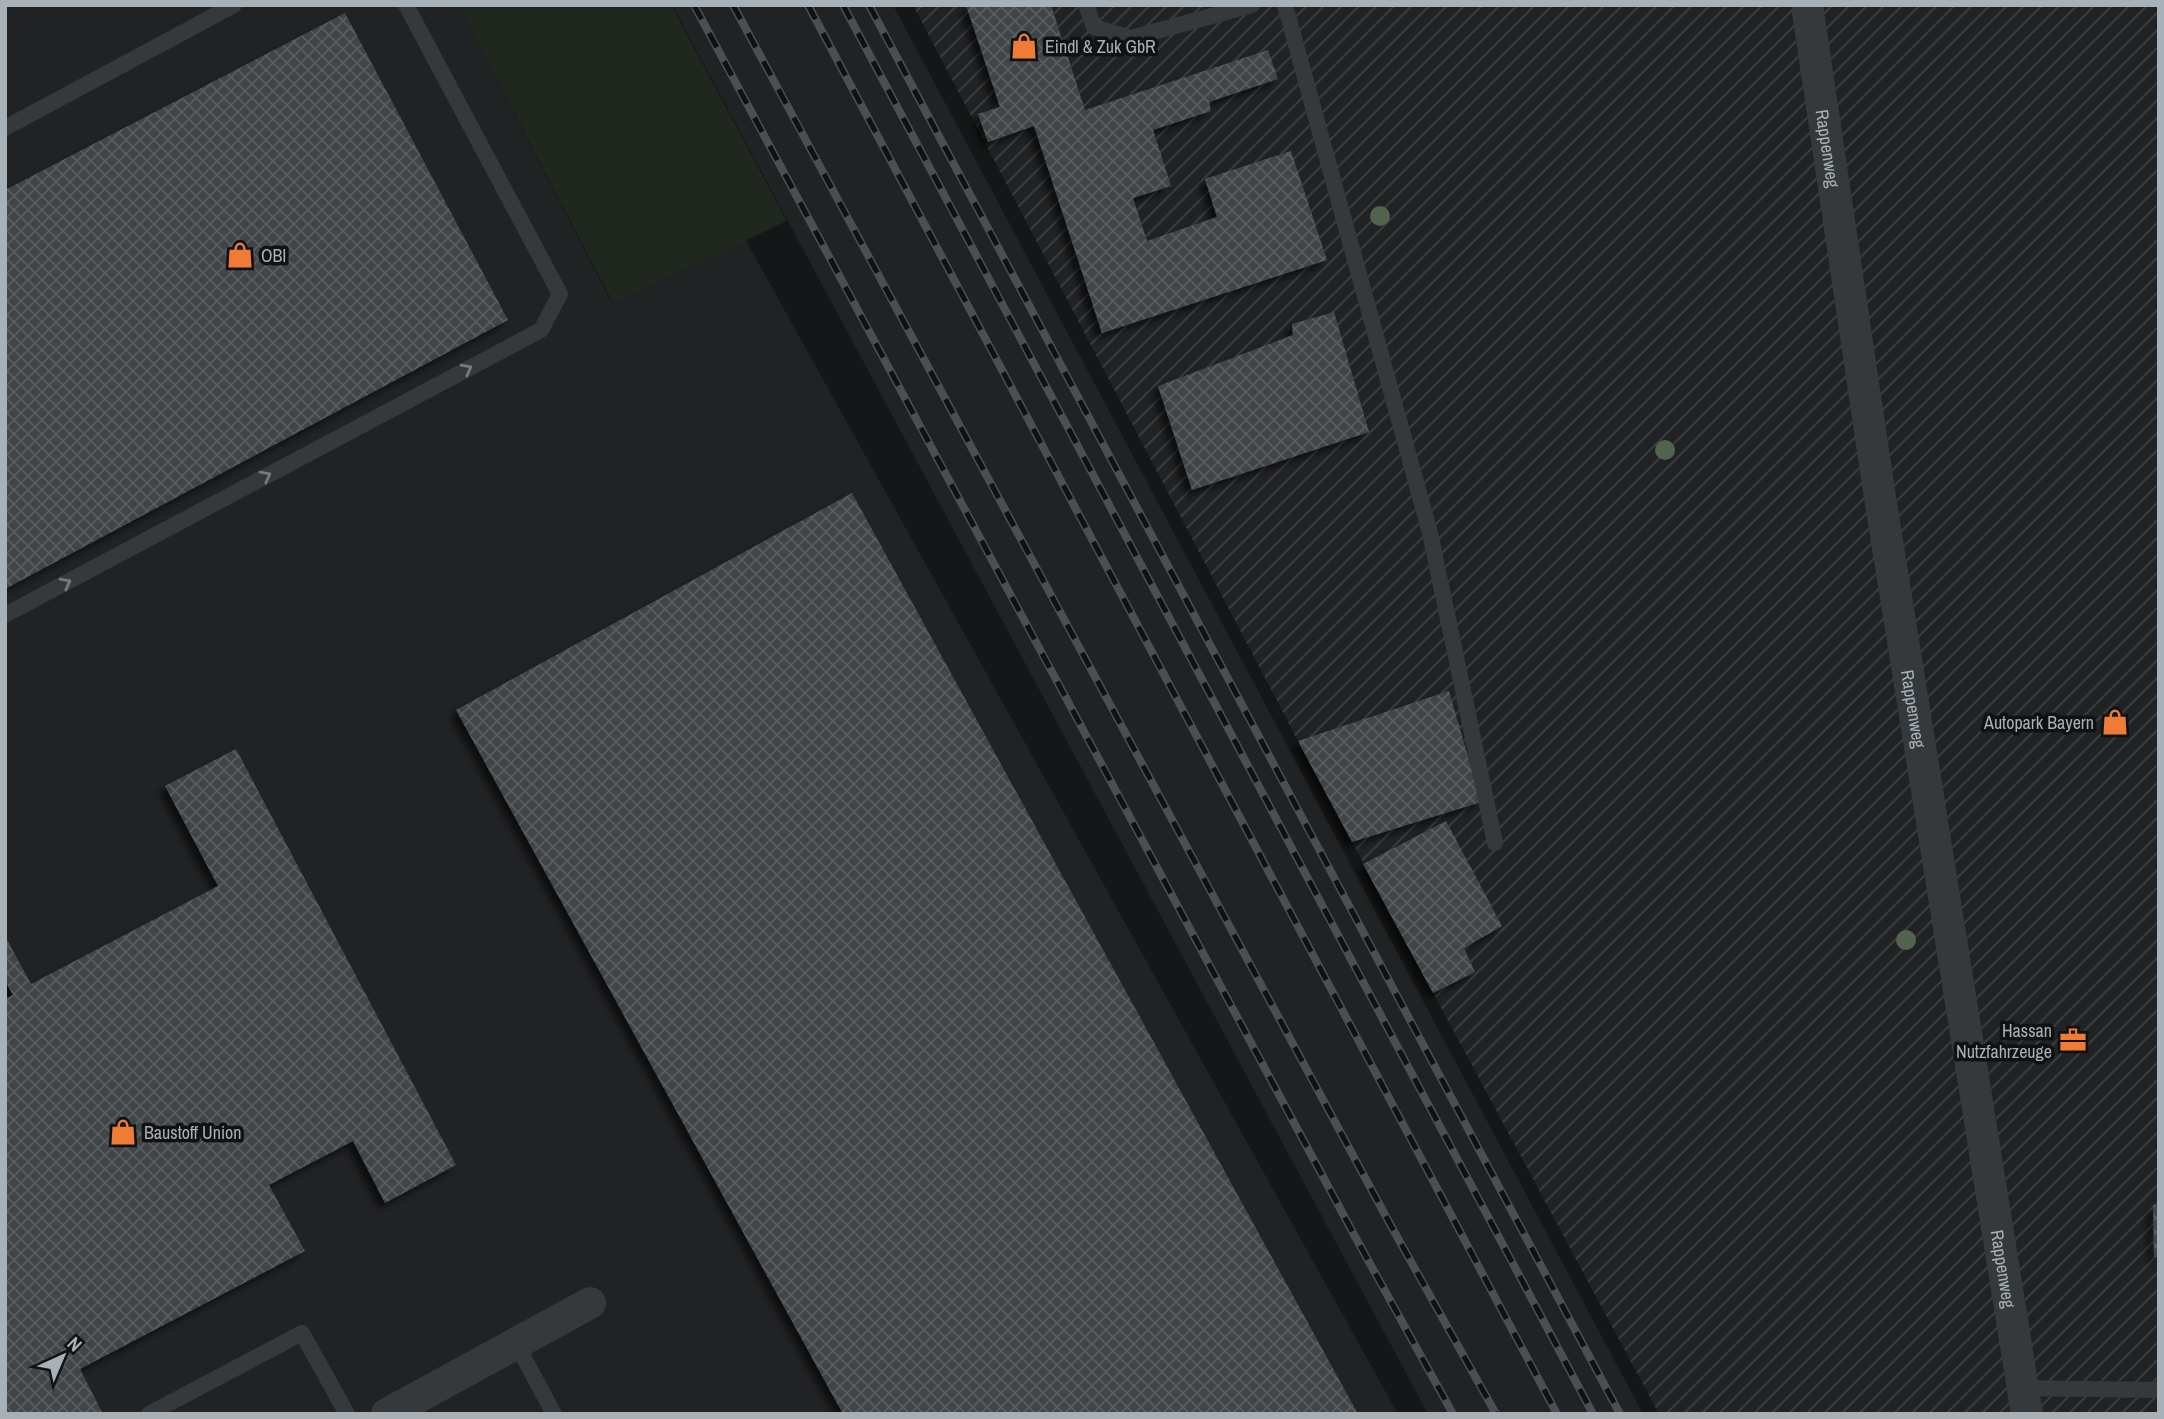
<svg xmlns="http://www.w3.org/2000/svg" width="2164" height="1419" font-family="'Archivo Narrow',sans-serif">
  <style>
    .built { fill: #212224 }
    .industrial { fill: url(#industrial-furrows) }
    .green { fill: #20271f }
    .building { fill: url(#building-cross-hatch); filter: url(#shadow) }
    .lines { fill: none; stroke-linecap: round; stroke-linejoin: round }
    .service { stroke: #36393c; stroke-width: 16 }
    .minor { stroke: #36393c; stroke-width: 32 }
    .rail-casing { stroke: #4b4f53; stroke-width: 8 }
    .rail { stroke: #101112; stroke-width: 5; stroke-dasharray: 16; stroke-linecap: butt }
    .tree { fill: #536350 }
    .oneway { stroke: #747b80 }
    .labels { text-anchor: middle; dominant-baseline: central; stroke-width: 7; stroke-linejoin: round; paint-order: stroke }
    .poi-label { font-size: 18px; fill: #a7b1b7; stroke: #101112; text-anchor: start }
    .street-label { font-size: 18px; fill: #a7b1b7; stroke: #101112 }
  </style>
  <defs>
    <pattern id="industrial-furrows" width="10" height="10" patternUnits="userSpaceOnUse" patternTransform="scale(1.75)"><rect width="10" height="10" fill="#212224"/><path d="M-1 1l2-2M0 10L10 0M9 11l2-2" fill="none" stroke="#3e4042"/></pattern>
    <pattern id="building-cross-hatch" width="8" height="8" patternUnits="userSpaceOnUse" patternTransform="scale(1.75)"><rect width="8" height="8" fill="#414447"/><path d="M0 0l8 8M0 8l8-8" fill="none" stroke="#5a5d5f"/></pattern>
    <filter id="shadow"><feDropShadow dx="-6" dy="6" stdDeviation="3.5" flood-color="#0009"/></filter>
  </defs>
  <rect width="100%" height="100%" fill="#151617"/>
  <g class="built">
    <polygon points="5,5 458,5 612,303 745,239 1398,1414 5,1414"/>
    <polygon points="672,5 893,5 1643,1414 1428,1414"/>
  </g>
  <polygon class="industrial" points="913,5 2159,5 2159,1414 1659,1414 1298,741"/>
  <polygon class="green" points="458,5 671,5 787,221 613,303"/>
  <g class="building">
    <polygon points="966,5 1051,5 1085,110 1268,50 1278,79 1209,102 1211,111 1153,130 1171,186 1133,198 1147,241 1217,217 1205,179 1291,151 1327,260 1102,333 1034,126 988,142 978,114 1000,107"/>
    <polygon points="345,13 508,320 5,589 5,190"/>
    <polygon points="1334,312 1369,432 1192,490 1158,386 1293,335 1292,324"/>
    <polygon points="852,493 1358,1414 843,1414 456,710"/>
    <polygon points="1449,691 1481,802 1352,842 1298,741"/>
    <polygon points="236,749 456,1165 385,1203 353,1141 269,1185 305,1251 80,1369 103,1414 5,1414 5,999 13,995 5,981 5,936 31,984 218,886 165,786"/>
    <polygon points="1446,821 1502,926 1464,948 1475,972 1433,993 1363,864"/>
    <polygon points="2153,1205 2159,1205 2159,1257 2154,1257"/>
  </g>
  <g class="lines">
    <g class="service">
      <polyline points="1086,5 1094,27 1131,38 1252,5"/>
      <polyline points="1285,5 1430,533 1495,843"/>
      <polyline points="5,128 234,5"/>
      <polyline points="5,615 541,330 560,294 406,5"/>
      <polyline points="516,1343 554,1414"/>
      <polyline points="2023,1388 2159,1390"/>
      <polyline points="149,1414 302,1333 347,1414"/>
    </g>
    <g class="minor">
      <path id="s1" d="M1807 5 1879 491 2027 1414"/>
      <polyline points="387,1414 590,1303"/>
    </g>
    <g class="rail-casing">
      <g id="rail">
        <polyline points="694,5 1358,1242 1453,1414"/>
        <polyline points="733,5 1390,1224 1496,1414"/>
        <polyline points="808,5 1557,1414"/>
        <polyline points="843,5 1593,1414"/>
        <polyline points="869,5 1620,1414"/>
      </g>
    </g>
    <use href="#rail" class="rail"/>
  </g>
  <g class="tree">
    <circle cx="1380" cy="216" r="10"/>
    <circle cx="1665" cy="450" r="10"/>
    <circle cx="1906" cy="940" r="10"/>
  </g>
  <defs><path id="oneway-chevron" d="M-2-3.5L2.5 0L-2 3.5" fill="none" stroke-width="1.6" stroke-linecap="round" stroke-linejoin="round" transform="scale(1.75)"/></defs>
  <g class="oneway">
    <use href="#oneway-chevron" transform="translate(467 369) rotate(-28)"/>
    <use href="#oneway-chevron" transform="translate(266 476) rotate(-28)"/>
    <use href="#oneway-chevron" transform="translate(66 583) rotate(-28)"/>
  </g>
  <defs>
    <g id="shop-bare" transform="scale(2.1)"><path d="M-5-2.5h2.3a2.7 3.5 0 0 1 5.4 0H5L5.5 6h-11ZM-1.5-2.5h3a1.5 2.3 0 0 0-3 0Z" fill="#ef7c35" stroke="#101112" stroke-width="2.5" paint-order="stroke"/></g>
    <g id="office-bare" transform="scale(2.1)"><path d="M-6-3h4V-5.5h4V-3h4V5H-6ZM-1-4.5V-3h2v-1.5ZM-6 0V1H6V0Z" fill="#ef7c35" stroke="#101112" stroke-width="2.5" paint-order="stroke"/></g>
  </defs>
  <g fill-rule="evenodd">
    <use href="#shop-bare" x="1024" y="46"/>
    <use href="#shop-bare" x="240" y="255"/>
    <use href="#shop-bare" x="2115" y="722"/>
    <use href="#office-bare" x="2073" y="1040"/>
    <use href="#shop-bare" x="123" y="1132"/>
  </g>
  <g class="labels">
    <g class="poi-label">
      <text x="1045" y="46">Eindl &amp; Zuk GbR</text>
      <text x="261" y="255">OBI</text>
      <text x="2094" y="722" text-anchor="end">Autopark Bayern</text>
      <text x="2052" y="1030" text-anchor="end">Hassan<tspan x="2052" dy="21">Nutzfahrzeuge</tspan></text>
      <text x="144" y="1132">Baustoff Union</text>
    </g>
    <g class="street-label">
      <text stroke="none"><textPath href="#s1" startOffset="145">Rappenweg</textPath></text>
      <text stroke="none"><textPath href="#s1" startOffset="712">Rappenweg</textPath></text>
      <text stroke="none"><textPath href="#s1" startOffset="1279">Rappenweg</textPath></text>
    </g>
  </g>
  <rect width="2164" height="1419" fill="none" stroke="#a7b1b7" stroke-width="14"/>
  <g transform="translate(63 1356) rotate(44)" stroke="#101112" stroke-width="5" paint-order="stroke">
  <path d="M0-5L12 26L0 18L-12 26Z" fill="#a7b1b7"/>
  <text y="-10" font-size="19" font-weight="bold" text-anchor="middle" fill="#a7b1b7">N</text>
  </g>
</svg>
